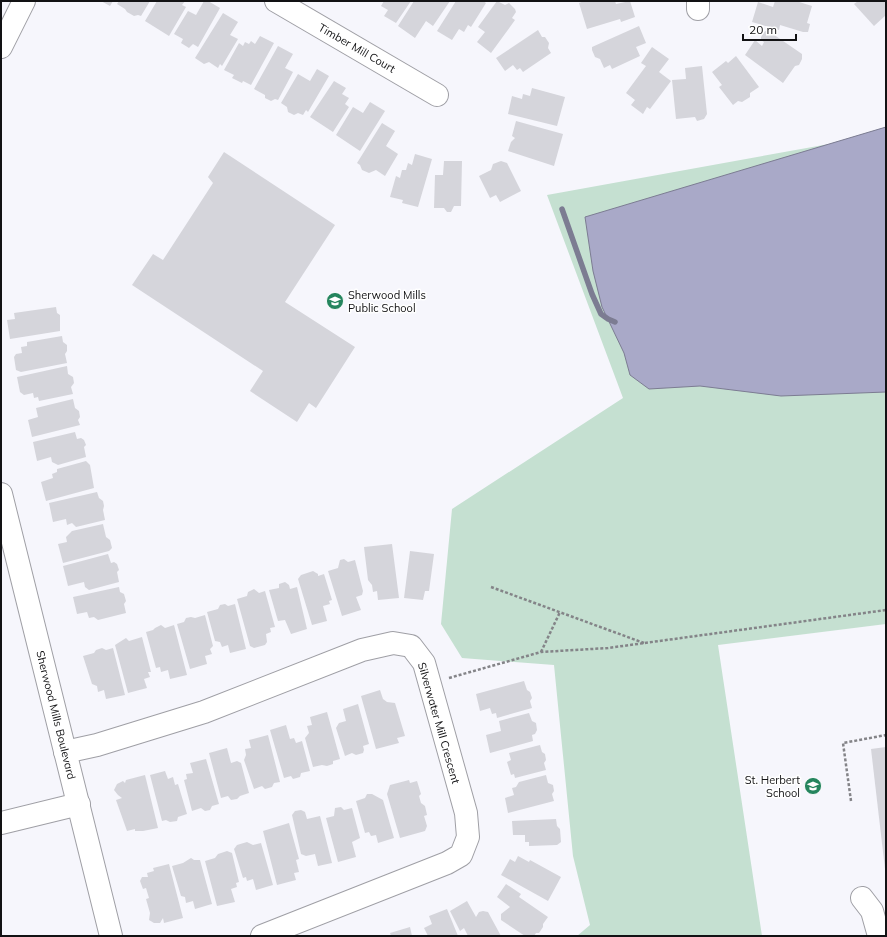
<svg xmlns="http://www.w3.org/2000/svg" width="887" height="937" font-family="Mulish,sans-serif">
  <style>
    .green { fill: #c5e0d1 }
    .water { fill: #a9a9c8; stroke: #7c7c92 }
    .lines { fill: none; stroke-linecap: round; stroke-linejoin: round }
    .stream { stroke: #7c7c92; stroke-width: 5.5 }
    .building { fill: #d5d5db }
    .minor-casing { stroke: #9f9fa5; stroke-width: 24 }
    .path { stroke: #848488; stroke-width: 2.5; stroke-dasharray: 3 2; stroke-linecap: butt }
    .minor { stroke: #fff; stroke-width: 22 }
    .labels { text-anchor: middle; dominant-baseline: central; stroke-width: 3; stroke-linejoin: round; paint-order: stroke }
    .street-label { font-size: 11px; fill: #121214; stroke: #fff }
    .poi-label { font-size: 11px; fill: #121214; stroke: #fff; text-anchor: start }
  </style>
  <rect width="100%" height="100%" fill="#f6f6fc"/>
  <polygon class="green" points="886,127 886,624 718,645 762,936 577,936 590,925 573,856 554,665 462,658 441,624 452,509 623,398 547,195 829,144"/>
  <polygon class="water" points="886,127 886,392 781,396 700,386 649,389 630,375 624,353 602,307 593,271 585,217"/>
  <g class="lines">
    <polyline class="stream" points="562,209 592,294 601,314 608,319 615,322"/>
  </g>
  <g class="building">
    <polygon points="101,1 113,1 110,6"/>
    <polygon points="119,1 150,1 141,16 138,15 134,16 127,12 125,9 117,4"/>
    <polygon points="157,1 185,1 182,5 186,7 169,36 145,21"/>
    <polygon points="204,1 208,1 220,8 198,47 193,44 189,48 181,43 183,39 174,34 188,11 196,15"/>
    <polygon points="384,1 411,1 396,23 384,16 388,10 381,6"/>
    <polygon points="414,1 450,1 433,26 426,21 415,38 398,26"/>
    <polygon points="456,1 483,1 486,3 471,27 468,25 464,32 459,29 452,40 437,31"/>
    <polygon points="497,1 505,5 509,3 515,9 516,12 512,18 515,20 491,53 477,42 485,32 478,27"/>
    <polygon points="584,1 615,1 616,4 630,1 635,17 621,22 620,19 587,29 579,3"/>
    <polygon points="775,1 796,1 812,6 807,23 810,24 808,32 803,32 780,25 779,30 752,22 758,2 773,7"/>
    <polygon points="858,1 886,1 886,15 874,26 854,4"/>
    <polygon points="223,13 238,22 230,35 238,39 222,66 220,64 218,68 209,62 204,64 195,58"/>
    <polygon points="639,26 646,43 636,47 640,56 612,69 610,65 604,68 600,59 595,57 592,50 592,47"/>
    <polygon points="538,30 542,37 545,37 549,43 548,48 551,53 523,72 520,68 517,70 513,65 505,71 496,58"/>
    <polygon points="765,31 770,32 802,54 802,59 799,65 795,66 783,83 745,55 755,40 762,46 764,42 761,40 761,37"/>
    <polygon points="260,36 274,43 251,85 243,81 242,83 232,78 234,75 224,70 239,43 243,46 245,42 249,44 251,41 255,44"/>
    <polygon points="278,46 293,54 285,68 293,72 278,100 275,99 271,101 265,98 265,95 254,89"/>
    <polygon points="652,47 669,59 659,72 671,81 650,109 647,107 643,114 631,105 635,100 626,93 646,66 641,63"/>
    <polygon points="736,56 759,87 750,93 750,97 742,102 738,101 733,105 719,87 722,85 712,72 726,61 728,63"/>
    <polygon points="702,66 707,114 704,119 697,121 695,117 676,119 672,80 686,79 685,68"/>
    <polygon points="317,69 329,76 308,112 306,110 303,115 298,113 294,115 288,112 287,107 281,103 298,74 310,81"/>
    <polygon points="334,81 346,88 342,94 349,98 345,104 349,107 333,132 310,117"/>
    <polygon points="532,88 565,97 557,126 508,114 512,96 522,99 523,94 530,96"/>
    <polygon points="370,102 385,111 360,151 336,135 353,107 363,113"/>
    <polygon points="516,121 563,134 554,166 508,151 511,142 515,138 512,136"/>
    <polygon points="382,123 395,131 386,146 398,154 385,176 376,170 369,173 362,170 360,165 357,163"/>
    <polygon points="224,152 335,225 285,302 355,347 316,408 309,403 297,422 250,391 263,371 132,285 153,254 163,260 213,183 208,177"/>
    <polygon points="415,154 432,159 418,207 402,203 403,200 390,197 396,176 400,178 402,170 406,170 408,163 412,165"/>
    <polygon points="444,161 462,161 461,206 454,206 451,212 447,212 444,208 434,208 435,175 443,175"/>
    <polygon points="501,161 507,163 521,191 500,202 496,195 490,198 479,176 491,170 493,164"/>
    <polygon points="56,307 57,313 60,315 60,331 10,339 7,320 15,319 14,313"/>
    <polygon points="62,336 63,342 67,345 67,351 65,354 67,363 21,372 16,370 14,357 16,354 22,353 21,347 27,346 27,342"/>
    <polygon points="67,366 68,374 73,377 74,383 71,387 73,394 39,401 38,397 34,398 33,393 24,395 20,392 17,377"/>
    <polygon points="73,399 75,408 79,411 80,417 78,420 80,425 32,437 28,420 38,417 36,408"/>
    <polygon points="75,432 77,439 81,438 84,440 86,445 84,447 86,457 58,465 52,462 51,457 37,461 33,442"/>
    <polygon points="86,461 90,465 94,488 46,501 41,482 53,478 52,474 57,472 57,469"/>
    <polygon points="97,492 99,498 103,501 104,506 103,510 105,520 76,527 72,523 67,525 66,519 53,522 49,503"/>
    <polygon points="103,524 106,537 110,540 112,548 109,551 63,563 58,544 67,542 66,537 72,531"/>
    <polygon points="392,544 399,598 378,600 377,591 373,592 372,585 368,580 364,547"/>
    <polygon points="410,551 434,554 429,591 425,591 423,600 404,598"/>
    <polygon points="108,554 111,563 114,562 117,564 119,570 117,572 119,582 89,590 85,587 84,582 68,586 63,566"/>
    <polygon points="344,559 348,562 355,560 363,591 362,595 356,597 361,610 342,616 328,571 338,568 340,560"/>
    <polygon points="313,571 318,574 318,576 324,574 332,600 329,601 330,604 323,606 327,621 312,625 298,579 301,575"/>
    <polygon points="285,582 289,585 290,589 297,587 307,629 291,634 285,620 278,621 269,590 279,588 279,584"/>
    <polygon points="119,587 120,592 124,594 126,601 124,604 126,613 98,620 94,617 89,618 87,612 77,614 73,597"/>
    <polygon points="254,589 259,593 265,591 275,627 270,628 271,632 266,634 267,642 265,645 254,648 250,646 237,599 247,596 248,592"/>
    <polygon points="225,604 228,606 235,604 246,649 230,653 228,645 222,647 220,642 215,641 207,612 218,609 220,605"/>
    <polygon points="205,615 213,646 210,649 212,654 205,656 207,664 190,669 177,624 184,622 186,618 191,617 195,618"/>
    <polygon points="161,625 165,628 174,625 187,675 170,679 168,670 161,672 160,667 156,668 146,632 153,630 155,628"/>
    <polygon points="142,637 151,672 148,672 150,677 144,679 147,688 128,693 115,645 126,638 129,641"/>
    <polygon points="102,648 106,650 113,648 125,695 106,699 104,690 98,692 97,686 92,684 83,656 94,653 96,650"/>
    <polygon points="524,681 527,690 530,692 532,698 530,701 532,708 497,718 496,713 492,714 490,708 480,711 476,694"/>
    <polygon points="380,690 383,699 387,702 395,703 405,736 397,738 399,743 376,749 361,696"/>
    <polygon points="358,704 369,744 363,746 364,750 363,753 356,755 352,753 345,756 336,728 339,723 346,721 343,709"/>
    <polygon points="327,712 340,759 333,761 333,764 327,766 322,765 313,767 305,738 309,733 307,726 312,725 310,717"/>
    <polygon points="529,713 532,721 536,723 537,730 535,734 532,735 533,741 490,753 486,735 501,731 499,721"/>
    <polygon points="286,725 290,739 294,738 296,743 302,741 310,771 301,773 300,777 293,779 291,776 284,778 270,730"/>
    <polygon points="268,735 280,782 274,783 272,787 265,789 262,786 254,789 244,760 246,755 245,749 251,748 249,740"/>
    <polygon points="540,745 542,752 545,754 546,760 544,763 546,770 515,778 514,774 511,775 507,762 511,760 509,753"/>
    <polygon points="886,747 886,869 885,869 871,749"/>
    <polygon points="227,748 231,763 237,761 241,763 249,793 240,796 237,799 231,800 228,796 221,798 209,753"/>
    <polygon points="206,759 219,804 212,806 210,810 205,811 201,808 192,811 184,780 187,779 186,774 193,773 190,763"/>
    <polygon points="165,771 168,779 173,777 175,785 178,784 187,814 178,817 177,821 170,822 166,820 162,821 150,775"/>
    <polygon points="145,775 158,828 143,831 135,831 135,829 127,831 116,800 122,798 118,795 114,790 117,784 123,781 125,783 126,780"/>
    <polygon points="546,775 548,783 553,785 554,791 552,794 554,801 508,813 505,798 514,795 512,788 516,787 519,782"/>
    <polygon points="409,780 410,783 417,781 421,794 419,796 421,803 425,806 427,815 424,816 427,826 425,831 400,838 387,794 390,785"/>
    <polygon points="367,794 372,794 383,800 394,838 378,843 376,835 371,836 369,832 365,833 356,801 365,798"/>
    <polygon points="341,807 344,810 352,808 360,838 352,842 356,857 338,862 326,818 334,816 335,808"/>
    <polygon points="301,810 305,812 307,819 320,816 332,863 318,866 315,854 306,856 301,854 292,815 295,811"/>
    <polygon points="556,819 557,826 560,829 561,842 557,845 529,846 529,842 525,842 525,835 513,835 512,821"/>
    <polygon points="289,823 299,859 296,860 299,872 294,873 296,880 277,885 263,831"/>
    <polygon points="247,842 253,845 261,843 273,885 256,890 253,879 247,881 246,877 243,878 234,849 237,845"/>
    <polygon points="227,851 232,853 239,882 236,883 237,887 231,889 235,902 217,906 205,861 215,858 218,854"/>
    <polygon points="518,856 529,862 530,860 561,877 548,901 501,875 510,859 515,862"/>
    <polygon points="191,858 194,860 200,860 212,904 195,909 193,901 186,903 185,897 181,896 172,866 183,863"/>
    <polygon points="169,864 183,918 164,923 163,918 160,923 154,923 149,920 150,913 146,899 149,898 146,888 143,889 140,881 142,877 148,877 147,873 154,871 153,868"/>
    <polygon points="506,884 521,894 519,897 548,917 543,924 543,927 539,933 536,933 534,936 525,936 501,920 501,914 510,907 497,897"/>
    <polygon points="467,901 476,917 479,912 483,911 488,912 501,936 468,936 464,928 460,931 450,911"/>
    <polygon points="447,909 458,936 428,936 424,928 432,924 429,916"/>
    <polygon points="410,927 412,936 391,936 390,933"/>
  </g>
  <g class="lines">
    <g class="minor-casing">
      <g id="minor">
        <polyline points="276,1 437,95"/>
        <polyline points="698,1 698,9"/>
        <polyline points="1,47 24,1"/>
        <polyline points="1,494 111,936"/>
        <polyline points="65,752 97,745 204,712 362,650 393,643 411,646 424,663 466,813 468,837 461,855 447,863 262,936"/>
        <polyline points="1,823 79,804"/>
        <polyline points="862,898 872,911 879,936"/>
      </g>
    </g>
    <g class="path">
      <polyline points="491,587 644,643"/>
      <polyline points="541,652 560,612"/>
      <polyline points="449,678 541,652 608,648 886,610"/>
      <polyline points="851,801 843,743 886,735"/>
    </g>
    <use href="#minor" class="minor"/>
  </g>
  <defs>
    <g id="school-disc" transform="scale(0.9)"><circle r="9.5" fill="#25855e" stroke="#fff"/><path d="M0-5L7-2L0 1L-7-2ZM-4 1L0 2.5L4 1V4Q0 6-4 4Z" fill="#fff"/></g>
  </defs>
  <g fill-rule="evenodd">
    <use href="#school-disc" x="335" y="301"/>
    <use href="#school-disc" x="813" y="786"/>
  </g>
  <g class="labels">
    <g class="street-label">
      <text transform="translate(357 48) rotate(30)">Timber Mill Court</text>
      <text transform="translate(56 715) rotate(76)">Sherwood Mills Boulevard</text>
      <text transform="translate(439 723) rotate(74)">Silverwater Mill Crescent</text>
    </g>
    <g class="poi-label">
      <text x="348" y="295">Sherwood Mills<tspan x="348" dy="13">Public School</tspan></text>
      <text x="800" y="780" text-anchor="end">St. Herbert<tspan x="800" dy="13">School</tspan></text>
    </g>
  </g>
  <rect width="887" height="937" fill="none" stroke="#121214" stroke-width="4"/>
  <path d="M743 34v6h53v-6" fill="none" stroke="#121214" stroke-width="2"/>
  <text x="749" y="34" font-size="12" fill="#121214" stroke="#ffffff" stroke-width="3" paint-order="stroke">20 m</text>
</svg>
